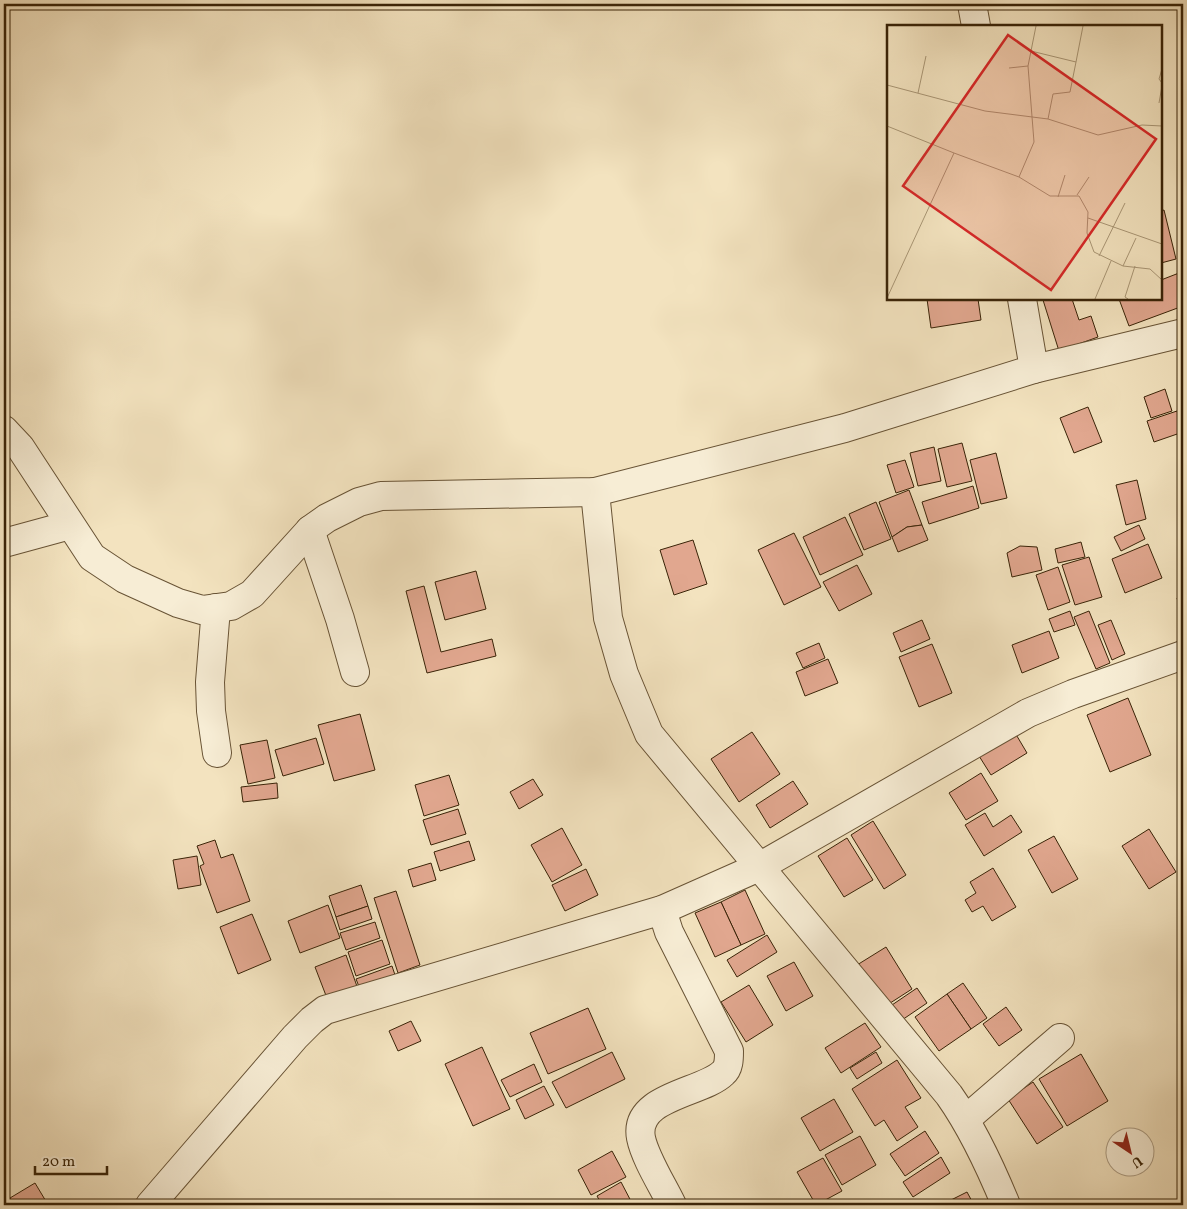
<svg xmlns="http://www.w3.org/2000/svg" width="1187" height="1209" font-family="Vollkorn,serif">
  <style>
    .building { fill: #e1a78f; stroke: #392307 }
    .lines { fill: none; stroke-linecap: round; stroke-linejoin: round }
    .minor-casing { stroke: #685335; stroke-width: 30 }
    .minor { stroke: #f7edd5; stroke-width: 28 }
    .inset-road { fill: none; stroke: #a99675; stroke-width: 1 }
    .view { fill: #d62828; fill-opacity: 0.15; stroke: #d62828; stroke-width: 2.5 }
    .inset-edge { fill: none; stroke: #392307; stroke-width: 2.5 }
  </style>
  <rect width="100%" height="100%" fill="#f3e3bf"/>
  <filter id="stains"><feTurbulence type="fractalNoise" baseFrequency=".004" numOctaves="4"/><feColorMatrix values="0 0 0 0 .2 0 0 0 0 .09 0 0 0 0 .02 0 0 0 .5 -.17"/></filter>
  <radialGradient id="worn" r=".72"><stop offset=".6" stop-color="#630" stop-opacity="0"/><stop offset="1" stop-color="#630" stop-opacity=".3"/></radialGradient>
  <g class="building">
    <polygon points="1164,210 1176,259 1161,263 1161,211"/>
    <polygon points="1179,273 1183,284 1183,306 1129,326 1119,299 1161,299 1161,280"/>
    <polygon points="927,299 978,299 981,320 931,328"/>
    <polygon points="1047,299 1072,299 1079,320 1091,316 1098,337 1059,351 1043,300"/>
    <polygon points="1165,389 1172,411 1151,418 1144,397"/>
    <polygon points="1088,407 1102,442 1074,453 1060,418"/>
    <polygon points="1177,411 1183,432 1154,442 1147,421"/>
    <polygon points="962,443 972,481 947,487 938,449"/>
    <polygon points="934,447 941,481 918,486 910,453"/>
    <polygon points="996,453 1007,498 981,504 970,460"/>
    <polygon points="905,460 914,487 896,493 887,465"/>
    <polygon points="1137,480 1146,519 1126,525 1116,485"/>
    <polygon points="973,486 979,508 929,524 922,502"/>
    <polygon points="909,490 922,525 907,527 892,537 879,502"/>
    <polygon points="876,502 891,539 864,550 849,514"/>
    <polygon points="845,517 863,555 820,575 803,537"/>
    <polygon points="922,525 928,540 898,552 892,537 907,527"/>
    <polygon points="1139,525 1145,539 1121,551 1114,537"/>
    <polygon points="794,533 821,587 784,605 758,550"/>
    <polygon points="693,540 707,584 674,595 660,550"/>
    <polygon points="1081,542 1085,557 1058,563 1055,549"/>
    <polygon points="1148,544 1162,578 1125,593 1112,559"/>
    <polygon points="1020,546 1037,547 1042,570 1012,577 1007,553"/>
    <polygon points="1089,557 1102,597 1075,605 1062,565"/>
    <polygon points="857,565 872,594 839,611 823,582"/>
    <polygon points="1058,567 1070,602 1048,610 1036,575"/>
    <polygon points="476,571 486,609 445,620 435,582"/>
    <polygon points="424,586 441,652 492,639 496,656 427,673 406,591"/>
    <polygon points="1183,596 1183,620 1177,598"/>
    <polygon points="1070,611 1075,625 1054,632 1049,619"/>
    <polygon points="1089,611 1110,663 1096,669 1074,617"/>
    <polygon points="922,620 930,639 901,652 893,633"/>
    <polygon points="1111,620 1125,654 1112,660 1098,625"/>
    <polygon points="1049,631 1059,658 1022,673 1012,645"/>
    <polygon points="819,643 825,658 803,668 796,653"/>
    <polygon points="932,644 952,693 919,707 899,657"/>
    <polygon points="828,659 838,683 805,696 796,672"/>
    <polygon points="1128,698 1151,755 1110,772 1087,715"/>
    <polygon points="360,714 375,770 334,781 318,725"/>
    <polygon points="1011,726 1027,753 991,775 974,748"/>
    <polygon points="752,732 780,774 739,802 711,759"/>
    <polygon points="316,738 324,764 283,776 275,750"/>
    <polygon points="267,740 275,778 248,784 240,745"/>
    <polygon points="981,773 998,801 966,820 949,793"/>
    <polygon points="449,775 459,805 424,816 415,785"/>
    <polygon points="533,779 543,795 519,809 510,792"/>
    <polygon points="793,781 808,804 770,828 756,805"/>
    <polygon points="277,783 278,798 243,802 241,787"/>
    <polygon points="458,809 466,834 431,845 423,820"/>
    <polygon points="985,813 993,827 1011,815 1022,832 984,856 965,825"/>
    <polygon points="873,821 906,875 884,889 851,835"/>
    <polygon points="562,828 582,865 552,882 531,845"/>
    <polygon points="1149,829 1176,872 1149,889 1122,846"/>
    <polygon points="1054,836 1078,879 1052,893 1028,850"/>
    <polygon points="847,838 873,880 844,897 818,856"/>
    <polygon points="215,840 221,858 233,854 250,901 217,913 200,866 204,864 197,846"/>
    <polygon points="469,841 475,860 440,871 434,852"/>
    <polygon points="197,856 201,885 178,889 173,860"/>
    <polygon points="431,863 436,880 413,887 408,870"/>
    <polygon points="993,868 1016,907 992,921 983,906 972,912 965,900 976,893 970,882"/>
    <polygon points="586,869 598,895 565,911 552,885"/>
    <polygon points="361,885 368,906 336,917 329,896"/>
    <polygon points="745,890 765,934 741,945 721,902"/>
    <polygon points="396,891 420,965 398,973 374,898"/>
    <polygon points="721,902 741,945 715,957 695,913"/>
    <polygon points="328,905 340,938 300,953 288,921"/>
    <polygon points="368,906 372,919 340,930 336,917"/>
    <polygon points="252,914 271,960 238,974 220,927"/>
    <polygon points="375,922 380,938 346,950 340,933"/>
    <polygon points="767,935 777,952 737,977 727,960"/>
    <polygon points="382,940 390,964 356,976 348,952"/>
    <polygon points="886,947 912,989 884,1007 857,965"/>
    <polygon points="346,955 360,995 330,1006 315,967"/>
    <polygon points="794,962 813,996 786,1011 767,976"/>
    <polygon points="392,966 397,981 362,994 356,979"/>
    <polygon points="963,983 987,1018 971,1029 947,994"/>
    <polygon points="749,985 773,1025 746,1042 721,1002"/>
    <polygon points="917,988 927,1003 902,1020 892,1005"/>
    <polygon points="947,994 971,1029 939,1051 915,1017"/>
    <polygon points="1006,1007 1022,1030 999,1046 983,1024"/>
    <polygon points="588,1008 606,1049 548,1074 530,1033"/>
    <polygon points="411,1021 421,1041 398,1051 389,1031"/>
    <polygon points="865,1023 881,1047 841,1073 825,1048"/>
    <polygon points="482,1047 510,1109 473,1126 445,1064"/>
    <polygon points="612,1052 625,1079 566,1108 552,1082"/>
    <polygon points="876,1052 882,1063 857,1079 850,1068"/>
    <polygon points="1081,1054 1108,1101 1067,1126 1039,1079"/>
    <polygon points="897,1060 921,1098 905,1107 918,1127 897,1141 884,1120 875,1126 852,1089"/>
    <polygon points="534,1064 542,1082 510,1097 501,1080"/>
    <polygon points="1033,1082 1063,1127 1037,1144 1008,1099"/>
    <polygon points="544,1086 554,1105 525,1119 516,1100"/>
    <polygon points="834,1099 853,1132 820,1151 801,1118"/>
    <polygon points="925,1131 939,1153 905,1176 890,1154"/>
    <polygon points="860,1136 876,1165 842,1185 825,1155"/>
    <polygon points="612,1151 626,1177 591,1195 578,1170"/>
    <polygon points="941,1157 950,1173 913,1197 903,1182"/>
    <polygon points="823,1158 842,1191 816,1205 797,1172"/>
    <polygon points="621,1182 633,1205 602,1205 597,1196"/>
    <polygon points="35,1183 47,1203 43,1205 14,1205 10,1198"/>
    <polygon points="967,1192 974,1205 941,1205"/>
  </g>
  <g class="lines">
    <g class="minor-casing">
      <g id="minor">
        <polyline points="972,4 976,26"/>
        <polyline points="1022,299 1034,369 1183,333"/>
        <polyline points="4,430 20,447 92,557 125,579 178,603 202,610 231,606 252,594 310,530 327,518 359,502 381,496 595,492 845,428 1034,369"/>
        <path d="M595 492 608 618 624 674 649 734 949 1095C973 1129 990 1166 1006 1205"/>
        <polyline points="310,530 340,619 355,672"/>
        <polyline points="4,543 70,525"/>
        <polyline points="216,608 210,682 211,711 217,753"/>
        <path d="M662 910 669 932 729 1051C729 1059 729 1068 723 1073 703 1093 633 1096 641 1138 645 1158 663 1186 672 1205"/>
        <polyline points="966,1119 1060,1038"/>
        <polyline points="150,1205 295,1037 312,1020 325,1010 662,910 759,867 1028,713 1073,694 1183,655"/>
      </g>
    </g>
    <use href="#minor" class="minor"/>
  </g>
  <g transform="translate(887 25)">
    <rect width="275" height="275" fill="#f3e3bf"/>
    <path class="inset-road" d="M144 26 189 37 196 1M122 43 141 41M275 44 272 54 275 58M0 60 98 86 161 94 211 110 255 100 275 101M31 68 39 31M272 78 275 61M161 94 166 69 183 67 189 37M0 101 67 128 0 273M67 128 132 152 163 171H192L201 187 200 208 207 227 236 241 263 244 275 255M132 152 147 117 141 41 149 1M190 170 202 152M171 172 178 150M201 193 275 219M212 231 238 178M236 241 249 213M208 274 224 236M241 274 238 272 248 241"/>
    <path class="view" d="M121 10 269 114 164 265 16 161Z"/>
    <rect width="275" height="275" class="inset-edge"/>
  </g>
  <rect width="1187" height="1209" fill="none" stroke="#f3e3bf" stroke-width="20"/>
  <rect x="5" y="5" width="1177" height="1199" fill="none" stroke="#392307" stroke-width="2.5"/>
  <rect x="10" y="10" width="1167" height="1189" fill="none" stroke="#392307"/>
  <g transform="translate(1130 1152) rotate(145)"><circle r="24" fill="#f7edd5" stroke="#ab9c83"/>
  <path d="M0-4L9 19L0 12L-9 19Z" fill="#8f2418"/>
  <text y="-8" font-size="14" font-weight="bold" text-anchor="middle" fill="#392307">U</text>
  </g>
  <path d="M35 1166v8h72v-8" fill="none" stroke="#392307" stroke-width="2.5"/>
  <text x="42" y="1166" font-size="15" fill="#392307" stroke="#f7edd5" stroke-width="4" paint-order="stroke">20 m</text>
  <rect width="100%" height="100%" filter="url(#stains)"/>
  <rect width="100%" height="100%" fill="url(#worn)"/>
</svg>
